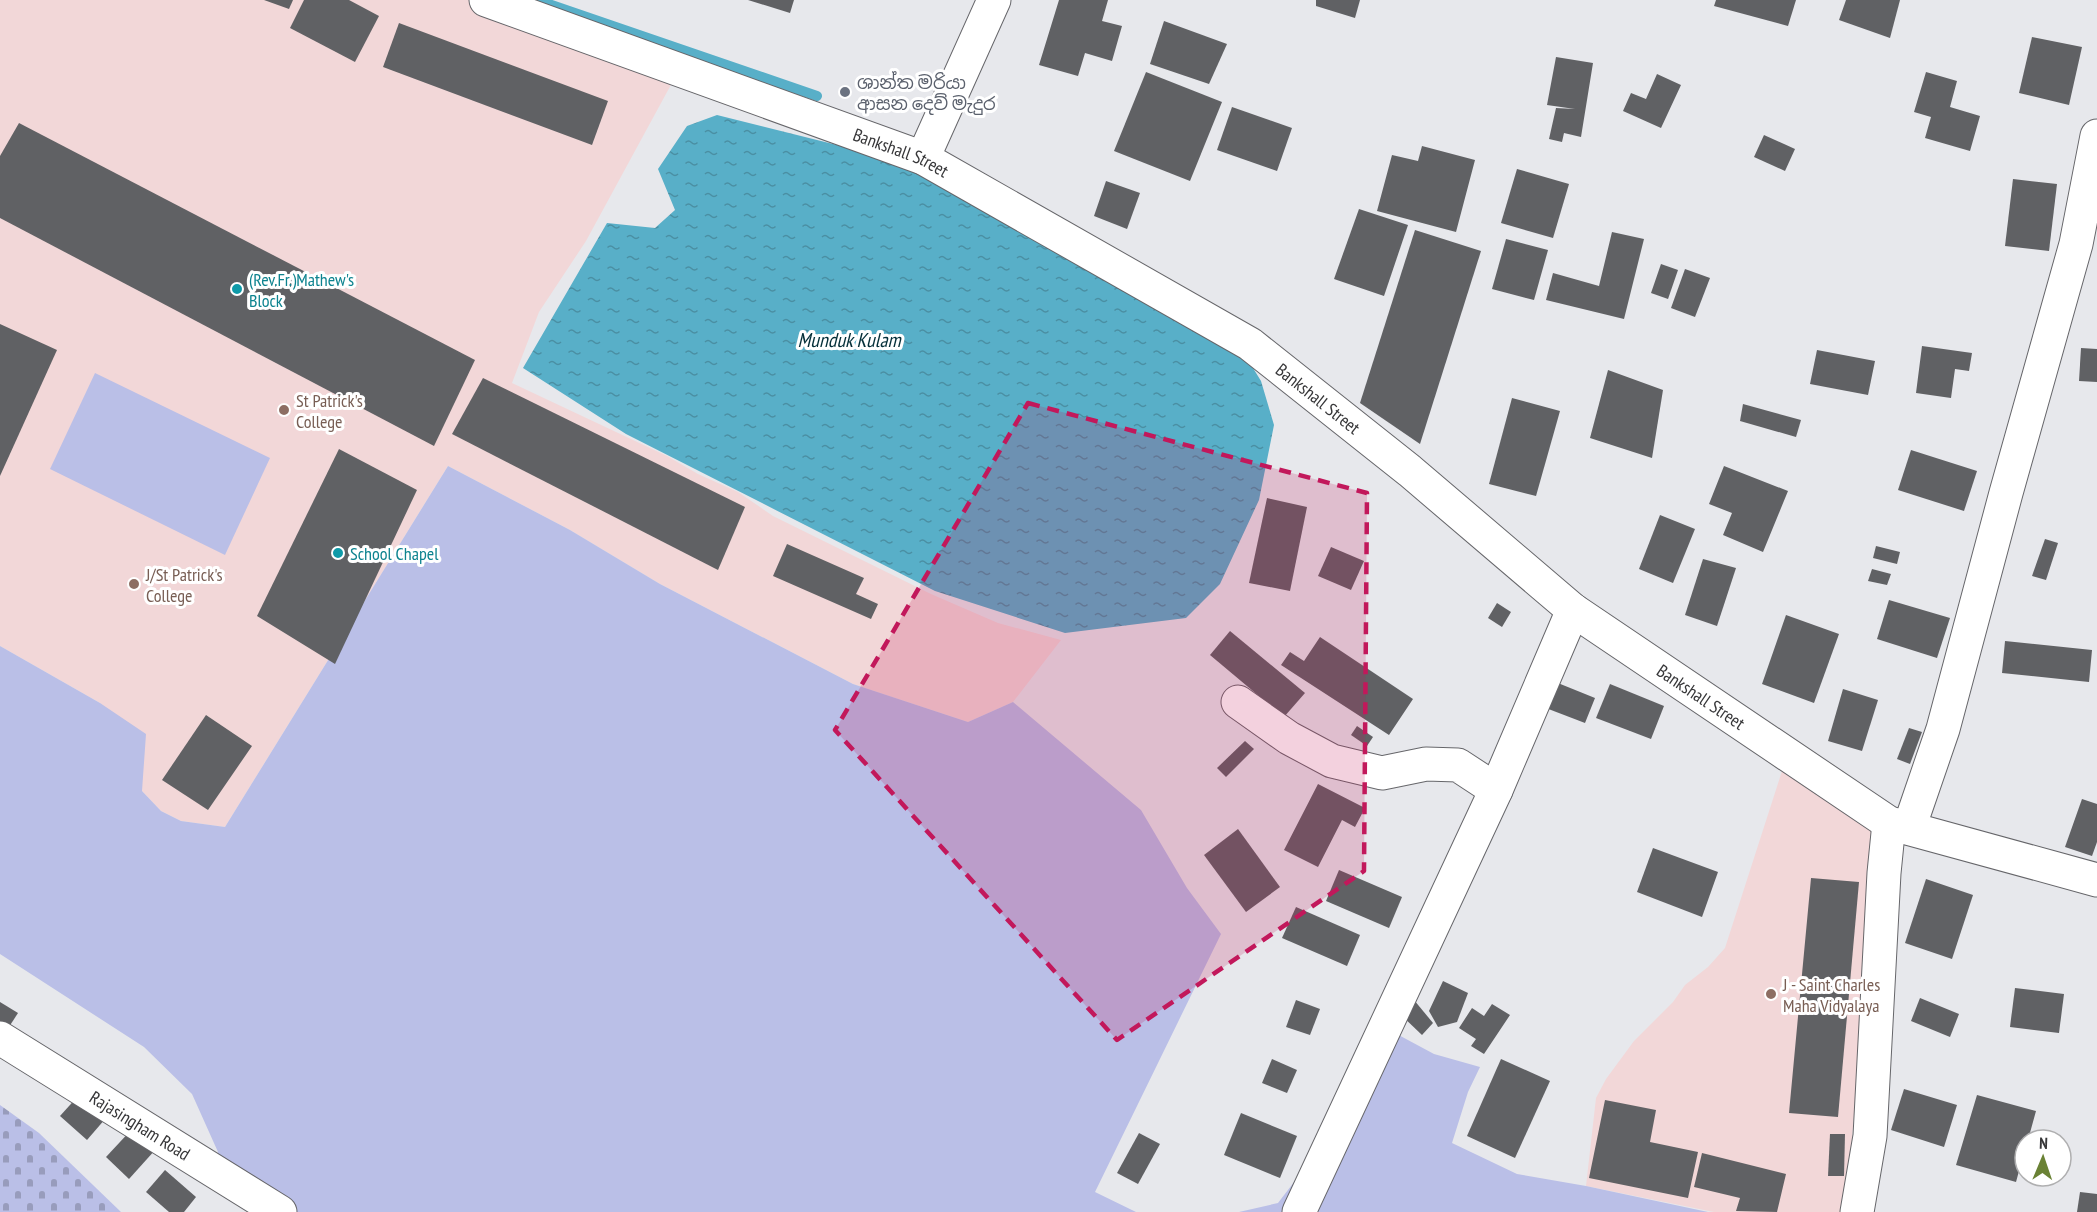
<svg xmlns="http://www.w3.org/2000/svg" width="2097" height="1212" font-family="'PT Sans Narrow','Noto Sans Sinhala',sans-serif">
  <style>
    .education { fill: #f2d7d8 }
    .green { fill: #babfe7 }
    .cemetery { fill: url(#cemetery-stones) }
    .water { fill: url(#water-ripples) }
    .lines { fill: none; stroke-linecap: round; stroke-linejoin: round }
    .stream { stroke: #58afc8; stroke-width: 10 }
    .building { fill: #606164 }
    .minor-casing { stroke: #66666a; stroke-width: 35 }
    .minor { stroke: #fff; stroke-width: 33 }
    .marked { fill: #c2185b; fill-opacity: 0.2; stroke: #c2185b; stroke-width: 4.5; stroke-dasharray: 12 8; stroke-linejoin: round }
    .worship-dot { fill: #6b7280; stroke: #fff; stroke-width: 2 }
    .culture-dot { fill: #0f9aa8; stroke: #fff; stroke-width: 2 }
    .education-dot { fill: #8d6e63; stroke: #fff; stroke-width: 2 }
    .labels { text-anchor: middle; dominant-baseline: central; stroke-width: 6; stroke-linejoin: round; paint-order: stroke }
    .worship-label { font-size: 18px; fill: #5b616d; stroke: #fff; text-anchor: start }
    .street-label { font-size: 18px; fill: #373739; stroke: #fff }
    .culture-label { font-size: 18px; fill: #0d838f; stroke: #fff; text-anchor: start }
    .education-label { font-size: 18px; fill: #785e54; stroke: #fff; text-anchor: start }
    .water-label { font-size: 20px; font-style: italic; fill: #042f39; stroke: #fff }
  </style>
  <defs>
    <pattern id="cemetery-stones" width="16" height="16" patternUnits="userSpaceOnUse" patternTransform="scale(1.5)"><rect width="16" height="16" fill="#babfe7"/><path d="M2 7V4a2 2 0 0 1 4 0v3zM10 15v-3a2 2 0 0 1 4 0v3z" fill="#989cbc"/></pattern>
    <pattern id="water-ripples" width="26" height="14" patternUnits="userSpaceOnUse" patternTransform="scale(1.5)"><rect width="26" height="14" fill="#58afc8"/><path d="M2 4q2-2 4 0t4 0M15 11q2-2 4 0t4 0" fill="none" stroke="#4a8fa3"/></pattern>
  </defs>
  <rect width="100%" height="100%" fill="#e7e8ec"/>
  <g class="education">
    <polygon points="0,0 486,0 679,70 586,241 539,312 512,383 667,456 698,474 738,492 773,516 931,594 998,623 1061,640 1013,702 968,722 853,684 660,584 570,530 448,466 225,827 181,821 161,811 142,791 100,703 0,646"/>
    <polygon points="1782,771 1877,833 1846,1212 1714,1212 1586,1186 1596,1098 1606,1079 1634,1041 1673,1002 1685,985 1708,967 1725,948"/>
  </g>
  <g class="green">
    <polygon points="95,373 270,458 225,555 50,469"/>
    <polygon points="448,466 570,530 660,584 853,684 968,722 1013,702 1141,810 1187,888 1221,934 1095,1192 1136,1212 280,1212 210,1169 218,1152 192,1094 144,1047 0,954 0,646 100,703 146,734 142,791 161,811 181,821 225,827"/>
    <polygon points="1393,1032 1434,1054 1480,1067 1468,1092 1452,1143 1517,1174 1586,1186 1708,1212 1239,1212 1278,1203 1317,1152"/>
  </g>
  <polygon class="cemetery" points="0,1105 39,1133 121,1212 0,1212"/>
  <polygon class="water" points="717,115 917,165 1245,355 1261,381 1274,425 1259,500 1220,584 1186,618 1065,633 935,591 626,434 523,368 607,223 655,228 675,210 658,169 687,126"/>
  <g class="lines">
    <polyline class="stream" points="537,0 817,96"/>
  </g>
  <g class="building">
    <polygon points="264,0 293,0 289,9"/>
    <polygon points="304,0 349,0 379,16 355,62 290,28"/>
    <polygon points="748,0 794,0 790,13"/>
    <polygon points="1059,0 1108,0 1102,21 1122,26 1112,61 1085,53 1078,76 1039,65"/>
    <polygon points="1316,0 1360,0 1355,18 1316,6"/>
    <polygon points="1716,0 1796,0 1788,26 1714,6"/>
    <polygon points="1846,0 1900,0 1890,38 1839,20"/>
    <polygon points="1164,21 1227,44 1209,84 1150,64"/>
    <polygon points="399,23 608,101 592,145 383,67"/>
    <polygon points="2032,37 2082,47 2069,105 2019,93"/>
    <polygon points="1556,57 1593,63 1581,137 1564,133 1562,142 1549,139 1556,108 1575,109 1547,105"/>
    <polygon points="1146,72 1222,102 1190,181 1114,151"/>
    <polygon points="1926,72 1957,81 1950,107 1980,116 1970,151 1925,138 1931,117 1914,112"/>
    <polygon points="1657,74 1681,85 1661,128 1623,111 1631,93 1646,99"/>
    <polygon points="1232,107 1292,128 1277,171 1217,150"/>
    <polygon points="19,123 475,360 434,446 0,218 0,156"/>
    <polygon points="1764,135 1795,149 1785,171 1754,157"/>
    <polygon points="1422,146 1475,160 1456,232 1377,211 1392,155 1418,161"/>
    <polygon points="1517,169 1569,184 1553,238 1501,223"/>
    <polygon points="2013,179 2057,184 2049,251 2005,246"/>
    <polygon points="1106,181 1140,193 1127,229 1094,216"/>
    <polygon points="1359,209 1408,225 1384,296 1334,279"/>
    <polygon points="1415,230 1481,251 1420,444 1360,403"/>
    <polygon points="1612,232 1644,239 1624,319 1546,300 1553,273 1599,286"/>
    <polygon points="1506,239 1548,250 1534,300 1492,289"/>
    <polygon points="1661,264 1678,270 1668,299 1651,293"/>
    <polygon points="1685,269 1710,278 1695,317 1671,308"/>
    <polygon points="0,324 57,350 0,476"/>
    <polygon points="1922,346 1972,353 1969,371 1955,369 1951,398 1916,393"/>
    <polygon points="2081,348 2097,349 2097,382 2079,381"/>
    <polygon points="1817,350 1875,361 1868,395 1810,384"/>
    <polygon points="1608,370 1663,390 1652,458 1590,438"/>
    <polygon points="483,378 745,507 718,570 452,434"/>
    <polygon points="1512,398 1560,411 1536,496 1489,484"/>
    <polygon points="1743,404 1801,420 1796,437 1740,421"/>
    <polygon points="339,449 417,490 335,664 257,616"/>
    <polygon points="1911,450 1977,471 1964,511 1898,490"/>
    <polygon points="1724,466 1788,491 1763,552 1723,535 1732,513 1709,504"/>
    <polygon points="1267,498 1307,507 1290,591 1249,583"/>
    <polygon points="1660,515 1695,529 1673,583 1639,569"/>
    <polygon points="2045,539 2058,543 2046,580 2032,576"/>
    <polygon points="787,544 864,578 856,594 878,604 871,619 773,576"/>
    <polygon points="1876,546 1900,552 1897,564 1873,558"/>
    <polygon points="1331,547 1364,561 1351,590 1318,576"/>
    <polygon points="1703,559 1736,568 1717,626 1685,615"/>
    <polygon points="1872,569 1891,574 1887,585 1868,581"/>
    <polygon points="1889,600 1950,618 1937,658 1877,639"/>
    <polygon points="1497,603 1511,612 1502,627 1488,618"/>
    <polygon points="1786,615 1839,634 1814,703 1762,684"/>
    <polygon points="1230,631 1305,693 1284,717 1210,655"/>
    <polygon points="1320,637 1413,699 1389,735 1281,665 1290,652 1304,661"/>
    <polygon points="2005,641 2092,650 2089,682 2002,673"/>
    <polygon points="1548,679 1595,698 1585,723 1538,705"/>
    <polygon points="1610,684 1664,706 1651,739 1596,718"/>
    <polygon points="1843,689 1878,700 1862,751 1828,741"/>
    <polygon points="206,715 252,746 208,810 162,780"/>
    <polygon points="1357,726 1373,737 1367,746 1351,735"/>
    <polygon points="1909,728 1922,732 1910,764 1897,759"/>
    <polygon points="1245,741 1254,749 1226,777 1217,768"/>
    <polygon points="1318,784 1365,808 1355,827 1342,820 1318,867 1284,850"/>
    <polygon points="2082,799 2097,804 2097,842 2092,856 2065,847"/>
    <polygon points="1238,829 1280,887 1246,912 1204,855"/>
    <polygon points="1653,848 1718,872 1702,917 1637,892"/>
    <polygon points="1339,870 1402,897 1389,928 1326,901"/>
    <polygon points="1811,878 1859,882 1838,1117 1789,1113"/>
    <polygon points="1926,879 1973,895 1952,959 1905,943"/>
    <polygon points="1296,907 1360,935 1347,966 1282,938"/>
    <polygon points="1443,981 1468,993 1457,1022 1438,1027 1429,1011"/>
    <polygon points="2015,988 2064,994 2059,1033 2010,1027"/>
    <polygon points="1920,998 1959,1014 1950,1037 1911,1021"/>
    <polygon points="1296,1000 1320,1009 1310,1035 1286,1027"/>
    <polygon points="1414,1000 1433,1023 1422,1035 1400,1014"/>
    <polygon points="0,1002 18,1013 7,1030 0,1025"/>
    <polygon points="1492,1004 1510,1015 1484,1054 1471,1046 1476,1039 1459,1028 1472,1008 1484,1016"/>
    <polygon points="1272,1059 1297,1070 1287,1093 1262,1083"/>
    <polygon points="1501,1059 1550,1081 1515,1158 1467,1136"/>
    <polygon points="1904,1089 1957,1105 1944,1147 1891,1130"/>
    <polygon points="79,1095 106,1118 87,1140 60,1116"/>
    <polygon points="1977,1095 2036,1111 2028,1140 2025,1140 2025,1149 2016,1182 1956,1165"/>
    <polygon points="1605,1100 1656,1110 1650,1142 1698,1152 1688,1198 1589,1178"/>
    <polygon points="1241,1113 1297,1136 1280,1178 1224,1155"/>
    <polygon points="133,1128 156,1149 129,1179 106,1157"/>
    <polygon points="1139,1133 1160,1144 1138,1184 1117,1173"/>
    <polygon points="1830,1134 1845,1134 1844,1176 1828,1176"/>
    <polygon points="1702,1153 1786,1174 1777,1212 1736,1211 1740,1198 1694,1187"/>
    <polygon points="165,1170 196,1197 184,1212 169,1212 146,1192"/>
    <polygon points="2080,1192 2097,1194 2097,1212 2077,1212"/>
  </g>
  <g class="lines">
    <g class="minor-casing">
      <g id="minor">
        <path id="s1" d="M486 0 923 158 1250 344 1410 471 1573 610 1889 823 2097 880"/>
        <polyline points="923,158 994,0"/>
        <polyline points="1238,702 1289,738 1332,761 1382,773 1426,764 1458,765 1496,790"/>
        <polyline points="1909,828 1943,729 2006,493 2076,244 2097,136"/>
        <path id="s2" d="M0 1038 280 1212"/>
        <polyline points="1299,1212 1496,790 1573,610"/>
        <polyline points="1857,1212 1870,1136 1884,873 1889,823"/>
      </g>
    </g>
    <use href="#minor" class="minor"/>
  </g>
  <path class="marked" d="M1028 403 1367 493 1364 871 1117 1040 835 730Z"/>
  <circle class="worship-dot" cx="845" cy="92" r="6"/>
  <g class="culture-dot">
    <circle cx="237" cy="289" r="6"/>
    <circle cx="338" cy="553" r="6"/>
  </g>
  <g class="education-dot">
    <circle cx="284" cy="410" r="6"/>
    <circle cx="134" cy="584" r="6"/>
    <circle cx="1771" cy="994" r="6"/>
  </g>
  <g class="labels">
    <g class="worship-label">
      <text x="857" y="82">ශාන්ත මරියා<tspan x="857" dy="21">ආසන දෙව් මැදුර</tspan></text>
    </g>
    <g class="street-label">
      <text stroke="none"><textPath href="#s1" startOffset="442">Bankshall Street</textPath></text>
      <text stroke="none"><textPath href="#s1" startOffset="928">Bankshall Street</textPath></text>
      <text stroke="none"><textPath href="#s1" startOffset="1414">Bankshall Street</textPath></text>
      <text stroke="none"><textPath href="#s2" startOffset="165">Rajasingham Road</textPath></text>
    </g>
    <g class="culture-label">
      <text x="249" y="279">(Rev.Fr.)Mathew's<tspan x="249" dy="21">Block</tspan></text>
      <text x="350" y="553">School Chapel</text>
    </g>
    <g class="education-label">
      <text x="296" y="400">St Patrick's<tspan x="296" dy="21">College</tspan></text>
      <text x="146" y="574">J/St Patrick's<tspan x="146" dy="21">College</tspan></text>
      <text x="1783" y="984">J - Saint Charles<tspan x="1783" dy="21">Maha Vidyalaya</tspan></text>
    </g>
    <g class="water-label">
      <text x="849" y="340">Munduk Kulam</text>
    </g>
  </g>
  <g transform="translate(2043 1158) rotate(2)"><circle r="28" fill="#ffffff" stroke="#afafb0" stroke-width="1.5"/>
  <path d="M0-4.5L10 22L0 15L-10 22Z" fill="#6a8235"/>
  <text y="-9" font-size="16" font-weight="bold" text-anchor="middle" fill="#373739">N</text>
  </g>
</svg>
